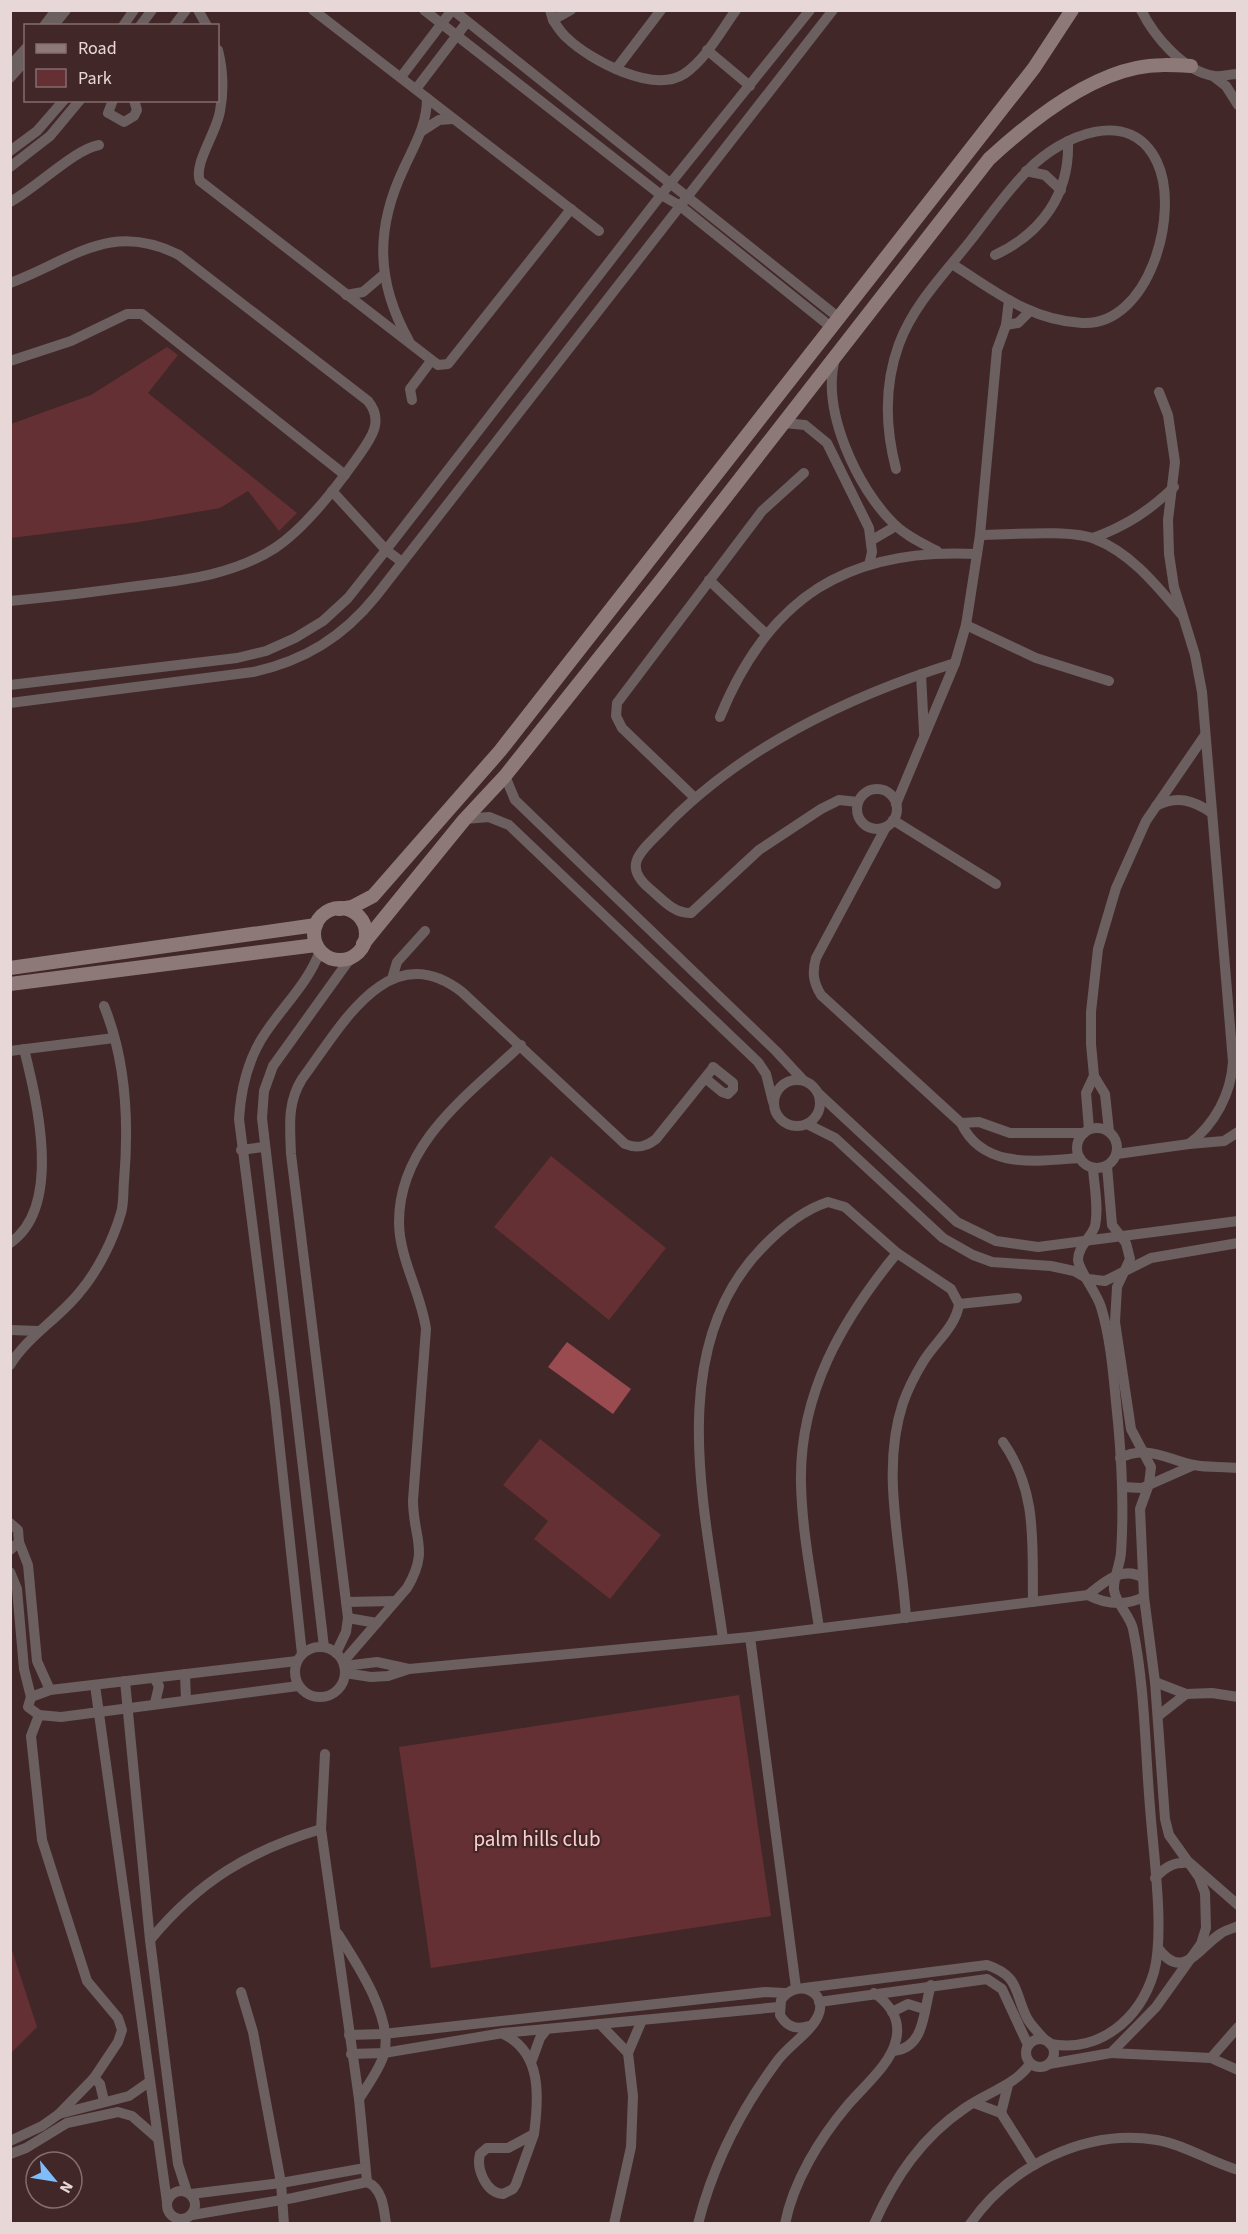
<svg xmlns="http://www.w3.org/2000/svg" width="1248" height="2234" font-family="'Source Sans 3',sans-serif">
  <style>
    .green { fill: #653033 }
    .water { fill: #994b50 }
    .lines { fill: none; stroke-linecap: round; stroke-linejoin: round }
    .street { stroke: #6c5f5f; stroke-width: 10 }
    .secondary { stroke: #8e7979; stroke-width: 14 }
    .labels { text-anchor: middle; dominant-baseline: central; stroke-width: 4.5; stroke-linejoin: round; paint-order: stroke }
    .park-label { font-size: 21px; fill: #fececf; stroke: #412728 }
  </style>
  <rect width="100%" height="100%" fill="#412728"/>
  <g class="green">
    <polygon points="167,347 178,355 148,393 297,513 279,531 248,491 220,508 139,522 11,538 11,424 91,395"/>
    <polygon points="551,1156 666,1248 609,1320 494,1227"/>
    <polygon points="540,1439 661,1535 610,1599 534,1539 548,1521 503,1485"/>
    <polygon points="739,1695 771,1916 431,1968 399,1747"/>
    <polygon points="10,1944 37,2027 12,2052 10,2051"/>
  </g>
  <polygon class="water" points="567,1342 631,1389 613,1414 548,1367"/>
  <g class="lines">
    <g class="street">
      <polyline points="198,10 207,26"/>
      <polyline points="313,10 599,231"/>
      <polyline points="424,10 661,195 679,205 831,327"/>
      <polyline points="453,10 839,318"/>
      <polyline points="550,10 553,20 571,10"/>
      <path d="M1141 10C1154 36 1183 71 1214 76 1221 77 1230 74 1238 74"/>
      <path d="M553 20C557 26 561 33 567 38 590 60 653 94 684 74 706 59 721 31 736 10"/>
      <polyline points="44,26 56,10"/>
      <polyline points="53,26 66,10"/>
      <polyline points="123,26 134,10"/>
      <polyline points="140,26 152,10"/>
      <polyline points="174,26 186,10"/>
      <path d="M218 50C223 70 224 90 220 111 217 132 193 164 200 181L438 365 448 364 571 209"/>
      <polyline points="707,50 750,86"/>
      <polyline points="10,66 26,48"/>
      <polyline points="616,69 661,10"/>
      <polyline points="1213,76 1226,86 1238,105"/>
      <polyline points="401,77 452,10"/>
      <polyline points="10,78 26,60"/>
      <polyline points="416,89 467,22"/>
      <polyline points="113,100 108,113 124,122 134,116 137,110 134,100"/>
      <polyline points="422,131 439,120 453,119"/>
      <polyline points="10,151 37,131 64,100"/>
      <polyline points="10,167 50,136 80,100"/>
      <polyline points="1026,171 1045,175 1061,190"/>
      <path d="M10 202C36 188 75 149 99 145"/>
      <path d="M995 255C1042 233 1070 194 1068 141"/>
      <path d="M10 283C72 260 110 220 179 255L368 401C386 423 368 442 355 461 335 489 305 528 275 548 233 575 186 580 137 586 95 592 53 597 10 601"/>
      <polyline points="346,295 363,292 383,275"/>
      <polyline points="1006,325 1018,323 1029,312"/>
      <path d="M409 341C376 282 375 229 404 168 415 144 427 125 427 98"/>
      <path d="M835 359C821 410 857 488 894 524 906 536 922 543 937 551"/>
      <polyline points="10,361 71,341 127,314 142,314 345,475"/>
      <polyline points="412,400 410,389 431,361"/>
      <polyline points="784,423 805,425 827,443 869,528 872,552 869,565"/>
      <path d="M896 469C885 427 884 385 899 344 914 304 945 273 971 240 989 217 1007 191 1028 170 1061 136 1130 105 1157 162 1181 212 1149 327 1082 323 1029 320 995 291 952 264"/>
      <polyline points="332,491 386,550 402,562"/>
      <path d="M980 535C1008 535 1070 529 1095 539 1131 553 1157 586 1181 614"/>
      <path d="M1093 538C1126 526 1149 511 1174 487"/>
      <polyline points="872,540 896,526"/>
      <polyline points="709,580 766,634"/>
      <polyline points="966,625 1036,658 1109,681"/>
      <polyline points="921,674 924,733"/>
      <polyline points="10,685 237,658 266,651 295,638 323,621 348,598 386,550 661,195 810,10"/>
      <path d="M10 703 253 672C304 661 343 637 376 596L833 10"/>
      <path d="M720 717C769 597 848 547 977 554"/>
      <polyline points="505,776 515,800 776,1051 803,1080"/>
      <circle cx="877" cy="809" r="20"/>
      <polyline points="694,797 622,728 616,716 617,703 762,511 804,473"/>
      <path d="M858 802 839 800 821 809 759 850 691 913C674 914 662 899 650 889 621 865 642 851 661 831 738 749 849 696 955 663"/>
      <polyline points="896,804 955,663 966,625 980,535 997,350 1006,325 1009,300"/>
      <path d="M1156 806C1177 795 1193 800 1212 813"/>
      <polyline points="465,819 489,817 509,825 758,1062 766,1074 773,1102"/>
      <polyline points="893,820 996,884"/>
      <path d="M886 827 816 958C812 972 813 982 821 995L961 1123C983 1170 1037 1161 1080 1158"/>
      <polyline points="392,979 397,962 425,931"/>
      <polyline points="10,1051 114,1038"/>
      <circle cx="797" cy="1103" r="23"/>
      <polyline points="819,1094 957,1222 996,1241 1038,1247 1238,1221"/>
      <polyline points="961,1123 979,1122 1010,1133 1084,1133"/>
      <polyline points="807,1124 835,1138 943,1238 973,1255 992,1262 1051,1266 1074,1271 1088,1279 1105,1281 1151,1258 1238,1243"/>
      <circle cx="1097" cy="1148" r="20"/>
      <polyline points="1089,1129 1086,1093 1094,1076"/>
      <polyline points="1109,1131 1105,1094 1094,1076 1091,1044 1091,1012 1098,949 1116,888 1146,821 1205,735"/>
      <polyline points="1189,1144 1224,1141 1238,1132"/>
      <polyline points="241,1150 263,1147"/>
      <path d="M1117 1154 1189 1144C1215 1124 1231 1094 1233 1062L1202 692 1195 655 1174 587 1169 554 1168 520 1175 462 1168 415 1159 392"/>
      <path d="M10 1243C63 1207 37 1101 24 1049"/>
      <polyline points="959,1304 1017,1298"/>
      <polyline points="10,1330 38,1331"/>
      <path d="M10 1365C28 1336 58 1319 79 1293 98 1271 113 1240 121 1213 124 1203 123 1191 124 1181 129 1123 126 1060 104 1006"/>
      <path d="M1003 1442C1038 1492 1032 1543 1033 1602"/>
      <path d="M1120 1458C1147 1444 1168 1460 1194 1465 1208 1468 1223 1466 1238 1468"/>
      <polyline points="1122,1487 1142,1488 1194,1465"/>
      <polyline points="10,1523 18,1530 19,1542 10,1550"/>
      <polyline points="19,1542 28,1565 37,1661 50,1690"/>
      <polyline points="10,1572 17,1589 24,1669 31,1697"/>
      <path d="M1088 1595C1107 1605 1125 1606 1144 1597"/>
      <polyline points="346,1602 395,1601"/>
      <polyline points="348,1618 377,1623"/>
      <path d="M819 1628C812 1580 802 1532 801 1483 799 1394 842 1320 897 1253"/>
      <polyline points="750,1637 796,1988"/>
      <path d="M723 1639C706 1514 663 1351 761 1249 779 1230 803 1210 828 1202L845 1207 897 1253 951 1289 959 1304C956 1327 934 1343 923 1362 915 1375 908 1389 903 1403 880 1472 902 1548 906 1618"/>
      <polyline points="324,1647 262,1118 264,1091 273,1066 352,956"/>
      <circle cx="320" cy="1672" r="25"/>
      <path d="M336 1653 346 1632 348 1618 291 1154C290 1126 287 1103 302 1079 341 1027 388 935 462 992L625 1144C637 1149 646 1147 656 1139L713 1068V1067L733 1083V1089L728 1094 722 1092 705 1078"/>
      <path d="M302 1654 275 1403 239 1119C241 1087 248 1058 266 1032 285 1004 308 983 320 951"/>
      <polyline points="297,1661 50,1690 31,1697 28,1707 39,1715 61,1717 298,1686"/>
      <path d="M343 1662 407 1588C430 1549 413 1539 413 1500L426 1329C421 1293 399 1258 399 1222 399 1143 469 1094 521 1045"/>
      <polyline points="344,1666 377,1662 409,1669"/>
      <path d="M345 1673 371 1677 388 1676 409 1669 750 1637 1088 1595C1104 1582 1123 1565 1143 1578"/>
      <polyline points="185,1674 186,1700"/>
      <polyline points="154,1678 159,1686 155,1703"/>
      <polyline points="125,1681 150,1940 178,2164 187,2192"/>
      <polyline points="1155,1682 1186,1694 1212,1693 1238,1697"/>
      <polyline points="95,1685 167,2202"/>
      <polyline points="39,1715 31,1736 42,1840 87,1981 118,2018 122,2030 118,2042 94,2078 59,2114"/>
      <polyline points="1158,1716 1186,1694"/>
      <path d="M325 1754 321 1829 359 2099 367 2182C383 2189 384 2209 386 2224"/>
      <path d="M1155 1878C1166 1866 1174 1862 1190 1863L1238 1905"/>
      <path d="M338 1934C356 1962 394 2019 384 2054 380 2069 367 2086 359 2099"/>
      <path d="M150 1940C199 1881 249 1851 321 1829"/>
      <path d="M1158 1948C1182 1982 1199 1948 1220 1934 1225 1930 1232 1929 1238 1926"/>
      <path d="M804 1988 987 1965C1020 1976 1014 1992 1027 2018 1032 2027 1039 2033 1045 2040"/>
      <polyline points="241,1992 253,2032 281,2183 284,2224"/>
      <polyline points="819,2002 987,1979 1002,1989 1028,2045"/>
      <polyline points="892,2012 908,2004 924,2009"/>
      <polyline points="600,2024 628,2053"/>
      <polyline points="1238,2027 1211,2058 1238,2070"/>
      <path d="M503 2034C542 2052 539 2097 534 2134L508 2148H487L480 2154C476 2169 486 2193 503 2194L513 2189 516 2184 534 2134"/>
      <polyline points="349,2035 383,2034 765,1992 785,1993"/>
      <circle cx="1040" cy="2053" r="14"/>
      <path d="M1050 2044C1100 2053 1140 2019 1154 1972 1165 1931 1153 1851 1150 1807 1145 1749 1145 1687 1133 1629 1130 1615 1116 1604 1114 1590 1113 1579 1120 1565 1121 1553 1124 1509 1122 1465 1118 1422 1114 1385 1112 1343 1101 1307 1097 1293 1079 1271 1078 1260 1078 1246 1091 1238 1095 1226 1099 1208 1094 1185 1093 1168"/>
      <path d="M893 2051C926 2048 923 2010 931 1985"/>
      <polyline points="1111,2053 1211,2058"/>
      <polyline points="351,2054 384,2053 503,2033 779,2007"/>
      <polyline points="532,2060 540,2038 547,2029"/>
      <polyline points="1049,2064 1111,2053 1156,2007 1201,1944 1206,1928 1205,1893 1199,1877 1169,1835 1165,1819 1155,1682 1144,1597 1140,1509 1149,1484 1151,1467 1131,1429 1115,1322 1117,1287 1130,1259 1126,1243 1112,1225 1107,1166"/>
      <polyline points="94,2078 100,2084 104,2101"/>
      <polyline points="974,2103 1001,2113 1034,2165"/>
      <polyline points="1001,2113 1008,2085"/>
      <polyline points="10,2141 42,2126 59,2114 129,2096 149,2082"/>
      <polyline points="10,2154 26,2148 67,2123 118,2112 132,2116 156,2137"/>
      <circle cx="181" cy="2205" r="14"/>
      <polyline points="191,2194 281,2183 365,2168"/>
      <polyline points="192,2215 293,2198 367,2182"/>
      <polyline points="614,2224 631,2147 633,2096 628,2053 642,2020"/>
      <path d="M698 2224C713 2165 742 2108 778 2060 789 2045 810 2033 818 2016 829 1992 797 1977 781 2000L780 2015C787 2027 796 2030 809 2026"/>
      <path d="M785 2224C793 2182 820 2138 847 2106 863 2087 891 2064 896 2040 901 2020 890 2004 874 1993"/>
      <path d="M874 2224C895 2177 922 2137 965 2108 988 2092 1014 2086 1030 2064"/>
      <path d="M970 2224C1010 2166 1086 2128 1157 2140 1186 2145 1210 2162 1238 2170"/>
    </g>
    <g class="secondary">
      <circle cx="340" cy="934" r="26"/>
      <polyline points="339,909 352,907 373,896 500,751 1034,68 1072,10"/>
      <path d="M363 944 464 820 505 776 662 579 989 159C1028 123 1083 79 1136 68 1155 64 1173 65 1191 66"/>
      <polyline points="10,968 316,925"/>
      <polyline points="10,984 316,945"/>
    </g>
  </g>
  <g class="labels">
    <g class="park-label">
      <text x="537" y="1839">palm hills club</text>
    </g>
  </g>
  <rect width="1248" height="2234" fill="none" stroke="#e8d7d7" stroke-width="24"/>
  <rect x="24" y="24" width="195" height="78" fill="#412728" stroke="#846d6e" stroke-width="1.5"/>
  <rect x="36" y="44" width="30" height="9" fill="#8e7979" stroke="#846d6e" stroke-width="1.5"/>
  <text x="78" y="54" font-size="18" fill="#e8d7d7">Road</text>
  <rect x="36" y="69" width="30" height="18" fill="#653033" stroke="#846d6e" stroke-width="1.5"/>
  <text x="78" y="84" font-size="18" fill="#e8d7d7">Park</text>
  <g transform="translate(54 2180) rotate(120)"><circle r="28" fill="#412728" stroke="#846d6e" stroke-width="1.5"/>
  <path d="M0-4.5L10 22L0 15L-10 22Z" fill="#7fbdfa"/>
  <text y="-9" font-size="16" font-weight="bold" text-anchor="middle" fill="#e8d7d7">N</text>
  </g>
</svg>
